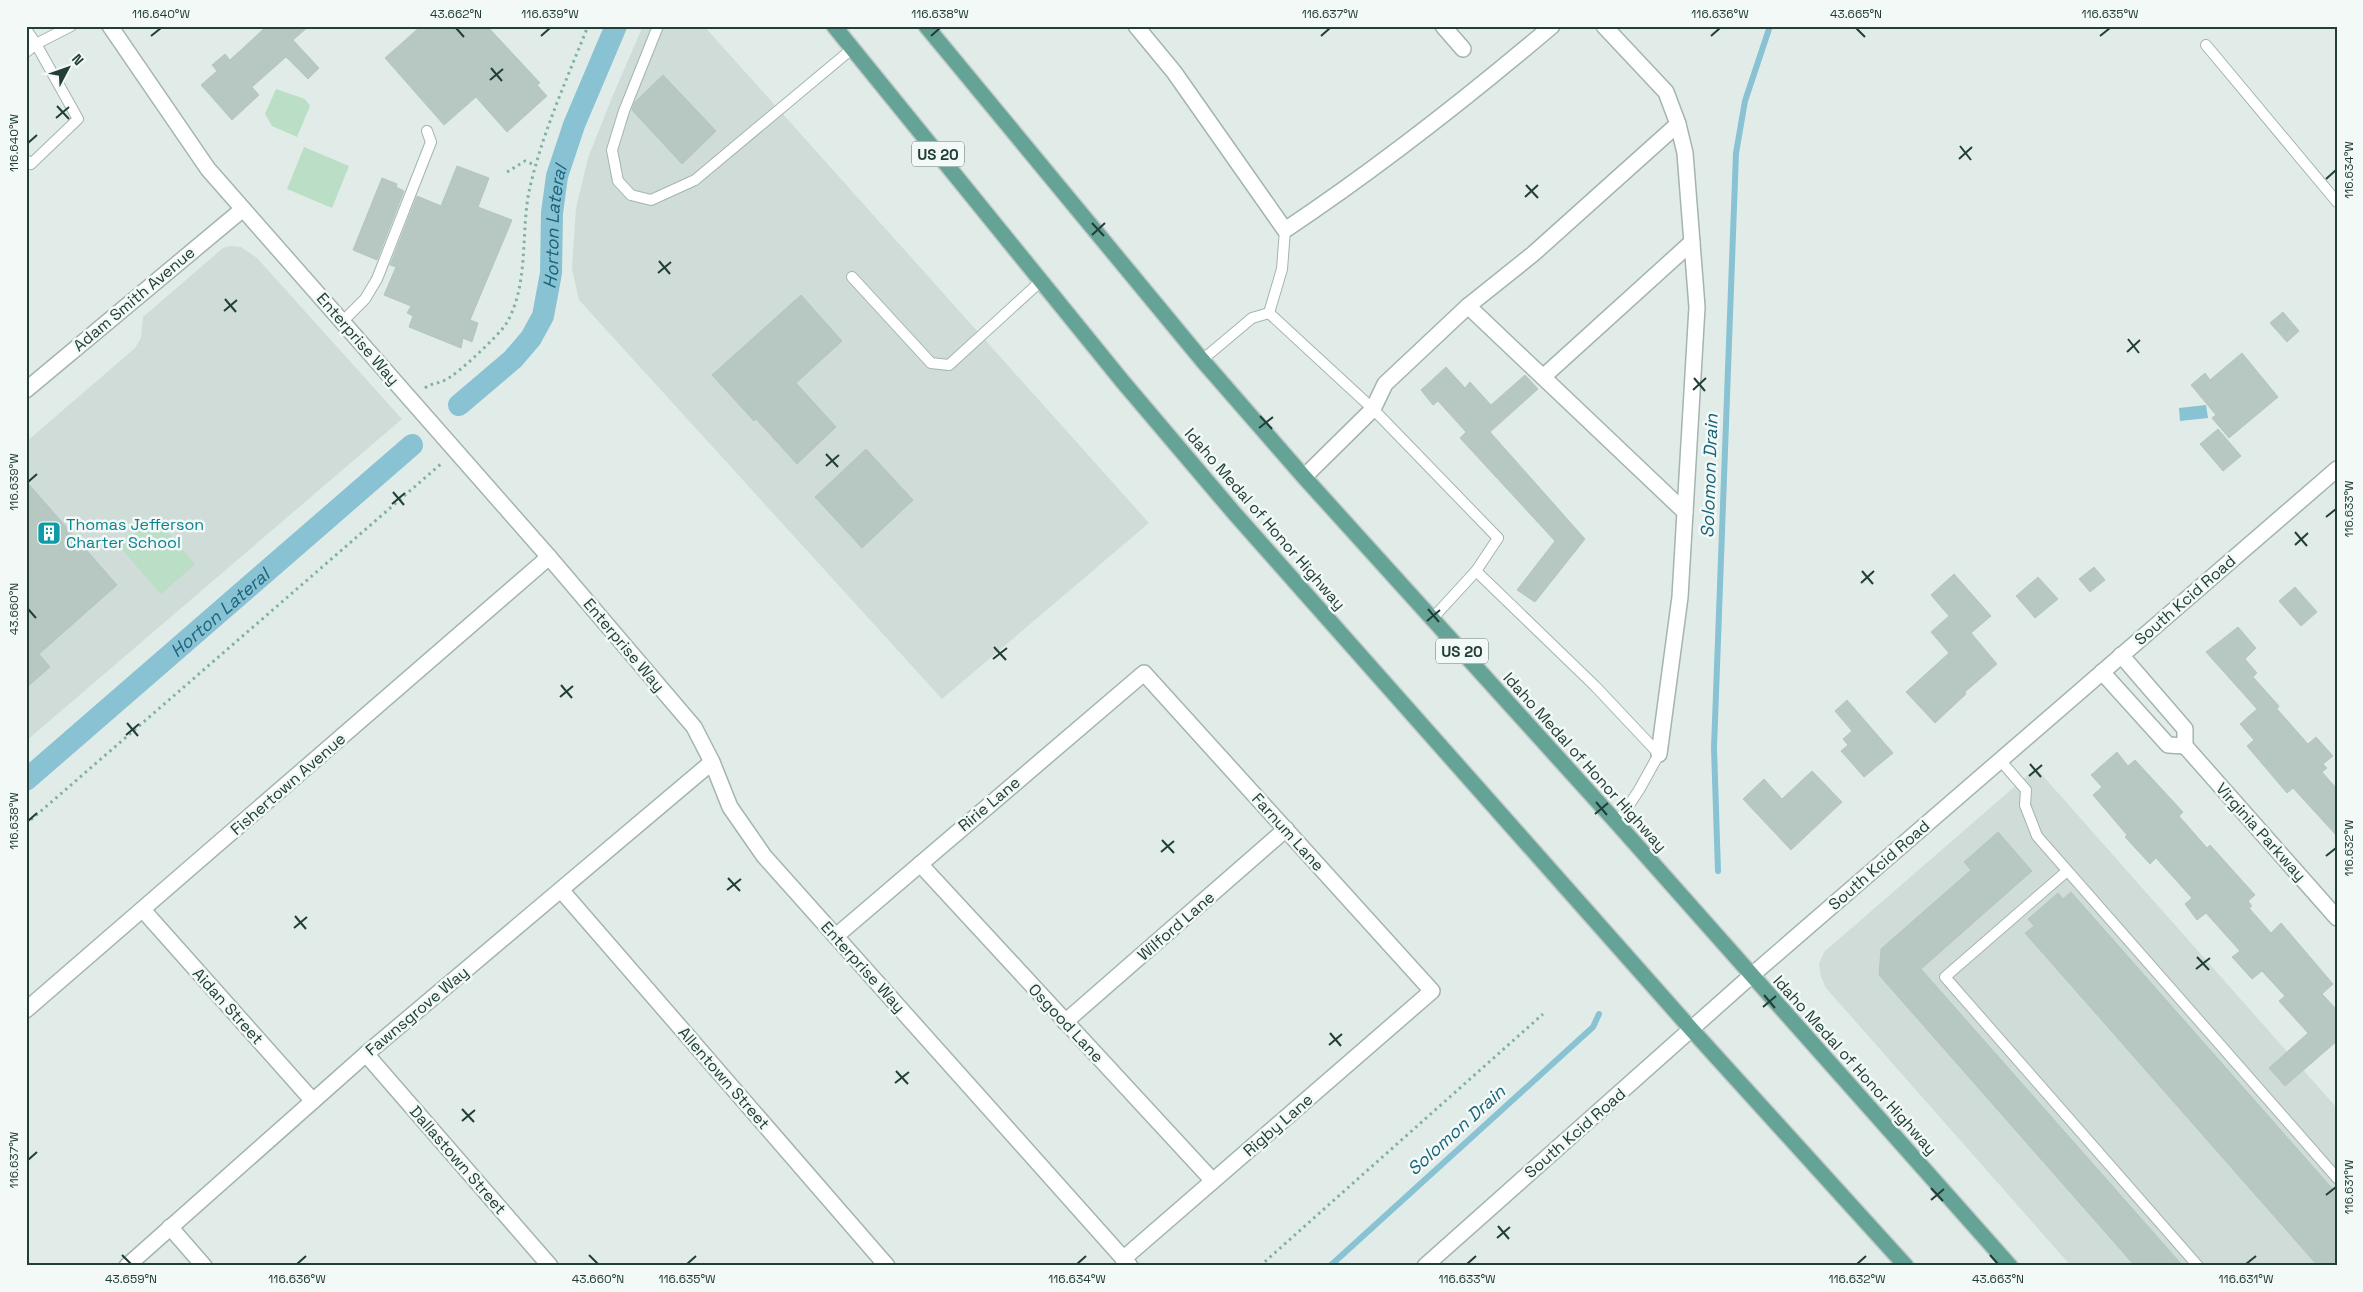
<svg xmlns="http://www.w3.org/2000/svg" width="2363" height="1292" font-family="'Space Grotesk',sans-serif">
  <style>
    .built { fill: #d0dcd7 }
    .green { fill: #badec6 }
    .water { fill: #88c2d3 }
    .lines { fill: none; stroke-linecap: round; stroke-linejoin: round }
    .stream { stroke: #88c2d3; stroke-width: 6 }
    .canal { stroke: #88c2d3; stroke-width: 22 }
    .building { fill: #b7c7c1; stroke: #b4c6c0 }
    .service-casing { stroke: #a4b4b0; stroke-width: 12 }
    .minor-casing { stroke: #a4b4b0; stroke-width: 18 }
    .tertiary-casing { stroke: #a4b4b0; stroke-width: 18 }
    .primary-casing { stroke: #c1c9c7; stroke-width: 18 }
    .path { stroke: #81b1a5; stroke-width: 3; stroke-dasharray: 2.5 4; stroke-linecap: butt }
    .service { stroke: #fff; stroke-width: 10 }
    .minor { stroke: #fff; stroke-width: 15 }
    .tertiary { stroke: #fff; stroke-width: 15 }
    .primary { stroke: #65a397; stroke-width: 15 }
    .ticks { fill: none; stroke: #213e38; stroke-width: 2 }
    .labels { text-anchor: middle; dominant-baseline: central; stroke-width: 5; stroke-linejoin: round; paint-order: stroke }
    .shield { fill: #f2f9f6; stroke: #607671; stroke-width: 1 }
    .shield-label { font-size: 15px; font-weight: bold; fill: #213e38 }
    .street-label { font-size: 16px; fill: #213e38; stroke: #f2f9f6 }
    .culture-label { font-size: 16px; fill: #0d838f; stroke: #f2f9f6; text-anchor: start }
    .water-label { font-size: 18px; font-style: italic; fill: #1a637b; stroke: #f2f9f6 }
    .neatline { fill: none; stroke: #213e38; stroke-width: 2 }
    .ticks-label { font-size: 12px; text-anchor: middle; fill: #213e38 }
  </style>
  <rect width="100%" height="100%" fill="#e1ece8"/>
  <g class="built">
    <polygon points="643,26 704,26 1149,523 942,699 579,300 572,269 576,208 588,158 613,95"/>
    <polygon points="230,246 241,247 257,258 402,419 26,741 26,442 135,348 141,338 143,317 223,248"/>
    <polygon points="2036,768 2337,1108 2337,1266 2071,1266 1826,988 1821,977 1819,964 1824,952"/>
  </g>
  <g class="green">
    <polygon points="276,89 305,99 310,106 297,137 272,126 265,114"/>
    <polygon points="304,147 349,166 332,208 287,189"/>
    <polygon points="154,517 195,564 161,594 120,547"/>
  </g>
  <polygon class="water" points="2206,405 2208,418 2180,421 2179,408"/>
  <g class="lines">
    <g class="stream">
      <polyline points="1718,871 1714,748 1736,153 1745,101 1770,26"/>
      <polyline points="1330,1266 1593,1027 1599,1014"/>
    </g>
    <g class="canal">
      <path id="s1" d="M459 405 513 359 531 338 543 316 551 273 552 213 557 176 574 125 616 26"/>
      <path id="s2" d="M26 780 412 445"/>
    </g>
  </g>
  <g class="building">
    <polygon points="267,26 309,26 293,40 319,68 308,79 286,57 252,87 259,95 232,120 201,85 217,71 212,65 225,54 230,60"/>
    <polygon points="421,26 487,26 540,83 537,85 547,96 507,132 476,97 444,125 385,58"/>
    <polygon points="663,75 716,131 682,164 632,110 635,102"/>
    <polygon points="457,166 489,178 478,207 512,220 470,320 478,323 472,342 463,338 461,348 409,327 413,316 407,313 411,306 384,295 396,267 390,265 417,196 441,206"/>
    <polygon points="382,178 397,184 396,187 404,191 377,260 353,250"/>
    <polygon points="801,295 842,341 796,383 836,427 797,464 756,419 754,421 712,375"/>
    <polygon points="2283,312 2299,331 2287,342 2270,323"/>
    <polygon points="2242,353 2278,397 2229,438 2212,418 2216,415 2191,385 2205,373 2210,380"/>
    <polygon points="1446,367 1465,388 1470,382 1491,405 1525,375 1538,389 1490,432 1585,539 1535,602 1517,590 1555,541 1460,438 1466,432 1438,401 1433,405 1421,390"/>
    <polygon points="2218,429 2241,456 2223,471 2200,444"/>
    <polygon points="866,449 913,500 862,548 815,497"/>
    <polygon points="26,481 117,585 39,654 50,667 26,688"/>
    <polygon points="2094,567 2105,580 2090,592 2079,579"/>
    <polygon points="1954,574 1991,616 1971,633 1997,664 1965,692 1966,694 1935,723 1906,692 1949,653 1931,632 1949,616 1931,595"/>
    <polygon points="2038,577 2058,599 2035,618 2016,596"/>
    <polygon points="2295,587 2317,612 2301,626 2279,601"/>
    <polygon points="2238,627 2256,648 2245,659 2257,673 2253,677 2279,706 2277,709 2308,744 2316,737 2333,756 2323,764 2327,768 2322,772 2337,789 2337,836 2293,788 2287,793 2247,746 2254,740 2240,724 2257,709 2206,652"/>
    <polygon points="1847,700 1893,753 1864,777 1841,751 1848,745 1843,739 1852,731 1835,711"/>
    <polygon points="2117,752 2128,766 2135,760 2183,812 2179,816 2207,848 2210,845 2255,895 2248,901 2252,906 2249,908 2271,933 2281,923 2333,984 2322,994 2337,1010 2337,1041 2285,1086 2269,1068 2308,1033 2279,1001 2285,996 2262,971 2252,979 2232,957 2240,951 2206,913 2197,920 2185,904 2192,898 2156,858 2150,864 2125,837 2127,835 2093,795 2102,787 2091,775"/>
    <polygon points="1812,771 1842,802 1791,850 1743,799 1764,779 1782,799"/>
    <polygon points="1998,832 2032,871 1921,969 2183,1266 2135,1266 1879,975 1881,949 1971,870 1964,862"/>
    <polygon points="2071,892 2337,1194 2337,1266 2318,1266 2025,933 2034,926 2028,919 2058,893 2063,899"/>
  </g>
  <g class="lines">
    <g class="service-casing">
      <g id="service">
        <polyline points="658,26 624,111 612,150 618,181 631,195 651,200 695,180 853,48"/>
        <polyline points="26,29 36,44 71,26"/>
        <polyline points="2206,45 2337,202"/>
        <polyline points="26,52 36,44 78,119 31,164 26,160"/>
        <polyline points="852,277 931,363 949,365 1041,281"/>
        <polyline points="1269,313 1282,269 1285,230"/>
        <polyline points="342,322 365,299 377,279 431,142 427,131"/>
        <polyline points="1202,360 1252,318 1269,313 1373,409 1498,538 1476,571 1432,619"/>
        <polyline points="1476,571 1595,686 1659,754 1639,790 1617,823"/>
        <polyline points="2000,760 2026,790 2025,805 2037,836 2337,1178"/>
        <polyline points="2067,871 1945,977 2198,1266"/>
      </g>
    </g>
    <g class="minor-casing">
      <g id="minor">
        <polyline points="110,26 208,169 549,557 694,727 712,762 730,807 764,856 1130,1266"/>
        <path d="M1136 26 1174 72 1285 230C1378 168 1467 98 1552 26"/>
        <polyline points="1443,26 1463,49"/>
        <polyline points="1604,26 1666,92 1678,124 1685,153 1697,307 1685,512"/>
        <polyline points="1468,306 1685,512 1680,597 1659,754"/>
        <polyline points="1543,377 1692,242"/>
        <polyline points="26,390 243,209"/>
        <polyline points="1304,477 1373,409 1385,384 1468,306 1533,254 1678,124"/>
        <polyline points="2121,655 2185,729 2185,746 2337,918"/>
        <polyline points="2102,672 2168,745 2185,746"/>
        <polyline points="920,864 1213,1181"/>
        <polyline points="561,890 887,1266"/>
        <polyline points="143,910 313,1101"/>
        <polyline points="836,936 1144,673 1432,991 1123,1259"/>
        <polyline points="26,1010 549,557"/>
        <polyline points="1065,1022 1286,829"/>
        <polyline points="366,1054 550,1266"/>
        <polyline points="170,1227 204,1266"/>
        <polyline points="127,1266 366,1054 712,762"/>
      </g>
    </g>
    <g class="tertiary-casing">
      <polyline id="tertiary" points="1425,1266 1752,975 2337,469"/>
    </g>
    <g class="primary-casing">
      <g id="primary">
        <polyline points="834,26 1123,382 1235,514 1692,1030 1906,1266"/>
        <polyline points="926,26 1202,360 1304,477 1617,823 2010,1266"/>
      </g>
    </g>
    <g class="path">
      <polyline points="507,172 525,161 535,165"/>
      <path d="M425 388C431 383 438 384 445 380 456 376 500 334 506 324 530 284 520 230 530 187 543 131 567 79 588 26"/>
      <polyline points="26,824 442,463"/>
      <polyline points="1260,1266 1543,1014"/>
    </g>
    <use href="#service" class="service"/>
    <use href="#minor" class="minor"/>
    <use href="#tertiary" class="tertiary"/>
    <use href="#primary" class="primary"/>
  </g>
  <path class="ticks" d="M456 28 464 37M1856 28 1865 37M151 36 161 28M541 36 550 28M931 36 940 28M1321 36 1330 28M1711 36 1720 28M2100 36 2110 28M491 68 502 81M490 80 503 69M57 106 69 119M56 118 69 107M28 143 37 135M1960 146 1971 160M1959 159 1972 147M2326 179 2336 170M1526 185 1538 198M1525 197 1538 185M1092 223 1104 236M1092 235 1105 223M659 261 670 274M658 273 671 262M225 299 236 312M224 311 237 300M2128 339 2139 353M2127 352 2140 340M1694 378 1705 391M1693 390 1706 378M1260 416 1272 429M1259 428 1273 417M826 454 838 467M826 466 839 455M28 482 37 474M393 492 404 505M392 504 405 493M2326 517 2336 509M2295 532 2307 546M2295 545 2308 533M1862 571 1873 584M1861 583 1874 571M28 609 36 618M1428 609 1439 622M1427 621 1440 610M994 647 1006 660M993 659 1007 648M561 685 572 698M560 697 573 686M127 723 138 736M126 735 139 724M2030 764 2041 777M2029 776 2042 765M1596 802 1607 815M1595 814 1608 803M28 821 37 813M1162 840 1174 853M1161 852 1174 841M2326 856 2336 848M728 878 740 891M727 890 741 879M295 916 306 929M294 928 307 917M2197 957 2209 970M2196 969 2210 958M1764 995 1775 1008M1763 1007 1776 996M1330 1033 1341 1046M1329 1045 1342 1034M896 1071 908 1084M895 1083 909 1072M462 1109 474 1122M462 1121 475 1110M28 1160 37 1152M1931 1188 1943 1201M2326 1195 2336 1187M1931 1200 1944 1189M1498 1226 1509 1239M1497 1238 1510 1227M122 1255 131 1264M589 1255 598 1264M1990 1255 1998 1264M297 1264 306 1256M687 1264 696 1256M1077 1264 1086 1256M1467 1264 1476 1256M1857 1264 1866 1256M2246 1264 2256 1256"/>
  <defs>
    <g id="building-square" transform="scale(1.25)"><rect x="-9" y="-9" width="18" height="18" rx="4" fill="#0f9aa8" stroke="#f2f9f6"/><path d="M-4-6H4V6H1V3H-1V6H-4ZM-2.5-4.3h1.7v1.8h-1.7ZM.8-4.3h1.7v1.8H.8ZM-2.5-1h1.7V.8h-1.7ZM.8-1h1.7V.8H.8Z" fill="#fff"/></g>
  </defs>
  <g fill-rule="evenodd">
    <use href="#building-square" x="49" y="533"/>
  </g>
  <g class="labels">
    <g class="shield">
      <rect x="912" y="141.5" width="52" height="25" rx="4"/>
      <rect x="1436" y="638.5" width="52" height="25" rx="4"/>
    </g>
    <g class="shield-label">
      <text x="938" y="154">US 20</text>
      <text x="1462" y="651">US 20</text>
    </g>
    <g class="street-label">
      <text transform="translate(134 299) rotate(-40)">Adam Smith Avenue</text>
      <text transform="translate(358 339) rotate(49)">Enterprise Way</text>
      <text transform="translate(1265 519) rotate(49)">Idaho Medal of Honor Highway</text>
      <text transform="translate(2185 600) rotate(-41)">South Kcid Road</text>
      <text transform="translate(624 645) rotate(50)">Enterprise Way</text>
      <text transform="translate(1585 762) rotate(48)">Idaho Medal of Honor Highway</text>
      <text transform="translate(288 784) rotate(-41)">Fishertown Avenue</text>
      <text transform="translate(989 804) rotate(-40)">Ririe Lane</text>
      <text transform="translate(1288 832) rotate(48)">Farnum Lane</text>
      <text transform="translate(2261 832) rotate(48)">Virginia Parkway</text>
      <text transform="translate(1879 865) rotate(-41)">South Kcid Road</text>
      <text transform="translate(1176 926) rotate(-41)">Wilford Lane</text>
      <text transform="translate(863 967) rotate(48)">Enterprise Way</text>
      <text transform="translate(228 1006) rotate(48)">Aidan Street</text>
      <text transform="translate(417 1011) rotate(-40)">Fawnsgrove Way</text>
      <text transform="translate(1066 1023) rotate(47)">Osgood Lane</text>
      <text transform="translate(1855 1065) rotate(48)">Idaho Medal of Honor Highway</text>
      <text transform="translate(724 1078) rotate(49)">Allentown Street</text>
      <text transform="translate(1278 1125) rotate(-41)">Rigby Lane</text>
      <text transform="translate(1575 1133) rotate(-41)">South Kcid Road</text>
      <text transform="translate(458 1160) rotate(49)">Dallastown Street</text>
    </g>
    <g class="culture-label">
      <text x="66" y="524">Thomas Jefferson<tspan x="66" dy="18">Charter School</tspan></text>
    </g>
    <g class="water-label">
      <text stroke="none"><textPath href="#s1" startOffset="214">Horton Lateral</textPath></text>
      <text transform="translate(1709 476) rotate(-88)">Solomon Drain</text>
      <text stroke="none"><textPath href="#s2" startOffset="256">Horton Lateral</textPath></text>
      <text transform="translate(1456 1130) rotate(-42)">Solomon Drain</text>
    </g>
  </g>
  <rect width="2363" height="1292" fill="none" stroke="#f2f9f6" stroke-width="55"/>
  <g transform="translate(68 68) rotate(49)" stroke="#f2f9f6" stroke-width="4" paint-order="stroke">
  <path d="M0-4L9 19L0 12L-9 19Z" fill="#213e38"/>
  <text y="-8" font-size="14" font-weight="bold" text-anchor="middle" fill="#213e38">N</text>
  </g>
  <rect x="28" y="28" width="2308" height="1236" class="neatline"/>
  <g class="ticks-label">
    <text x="161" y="18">116.640°W</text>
    <text x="456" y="18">43.662°N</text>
    <text x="550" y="18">116.639°W</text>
    <text x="940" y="18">116.638°W</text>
    <text x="1330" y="18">116.637°W</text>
    <text x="1720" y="18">116.636°W</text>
    <text x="1856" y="18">43.665°N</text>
    <text x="2110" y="18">116.635°W</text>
    <text transform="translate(14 143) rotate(-90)" y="4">116.640°W</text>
    <text transform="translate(2349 170) rotate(-90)" y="4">116.634°W</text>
    <text transform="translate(14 482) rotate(-90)" y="4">116.639°W</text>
    <text transform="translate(2349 509) rotate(-90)" y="4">116.633°W</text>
    <text transform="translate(14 609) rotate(-90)" y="4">43.660°N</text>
    <text transform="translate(14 821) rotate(-90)" y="4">116.638°W</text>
    <text transform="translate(2349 848) rotate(-90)" y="4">116.632°W</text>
    <text transform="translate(14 1160) rotate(-90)" y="4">116.637°W</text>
    <text transform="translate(2349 1187) rotate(-90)" y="4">116.631°W</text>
    <text x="131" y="1283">43.659°N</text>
    <text x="297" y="1283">116.636°W</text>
    <text x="598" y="1283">43.660°N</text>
    <text x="687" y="1283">116.635°W</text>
    <text x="1077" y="1283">116.634°W</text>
    <text x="1467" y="1283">116.633°W</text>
    <text x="1857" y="1283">116.632°W</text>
    <text x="1998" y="1283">43.663°N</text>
    <text x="2246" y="1283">116.631°W</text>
  </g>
</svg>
